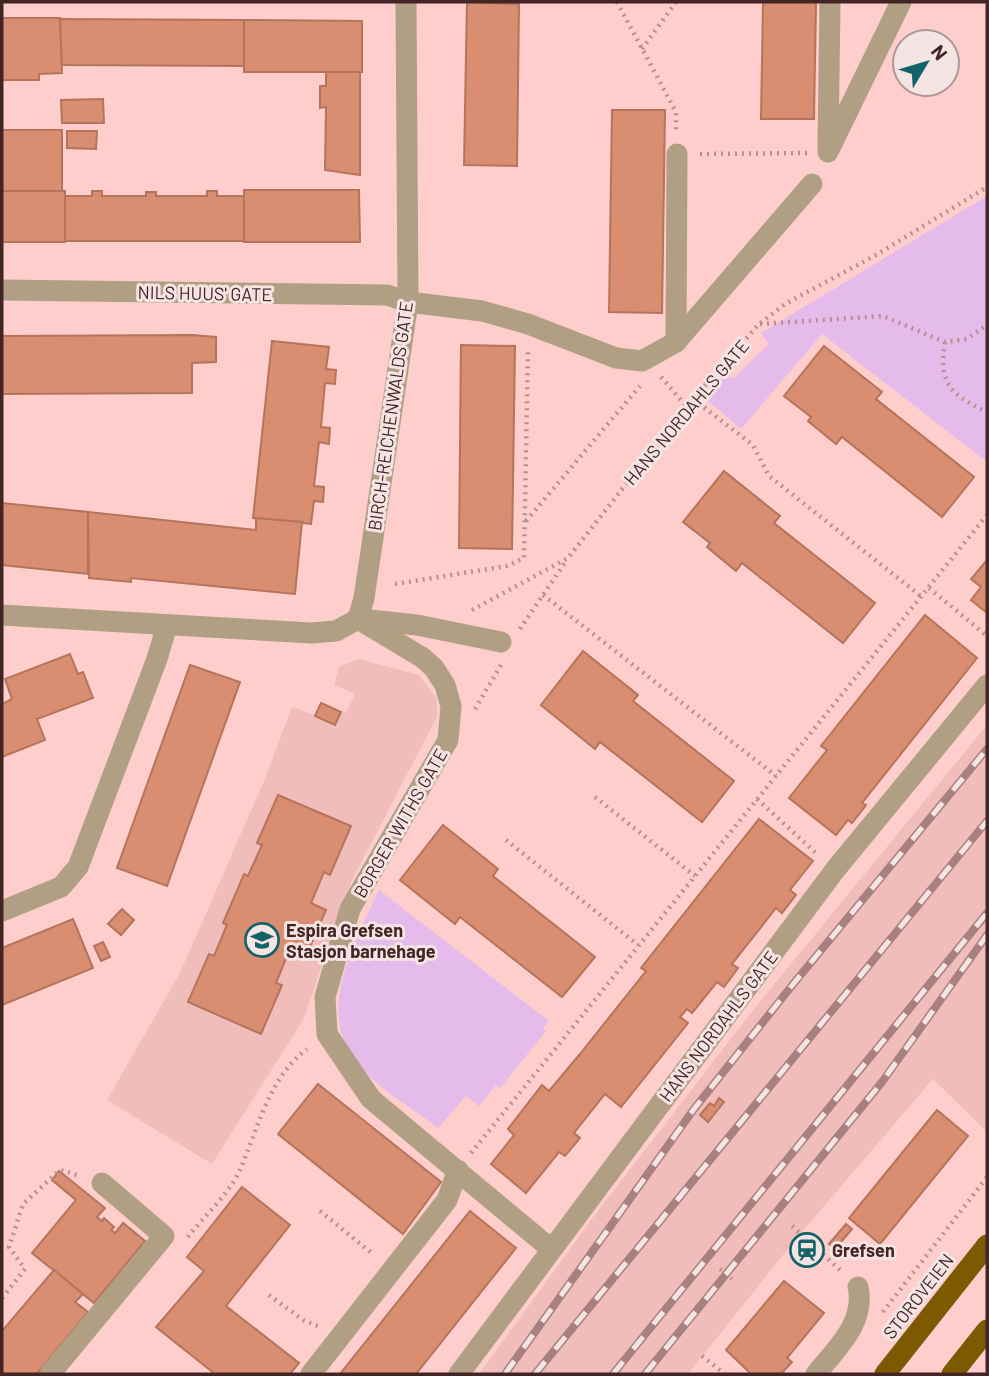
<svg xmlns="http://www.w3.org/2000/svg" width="989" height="1376" font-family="Barlow,sans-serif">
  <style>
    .built { fill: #f0bdbb }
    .green { fill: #e5bbec }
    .building { fill: #d98e72; stroke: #b5745b; stroke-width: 2 }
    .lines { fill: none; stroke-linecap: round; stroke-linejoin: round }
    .path { stroke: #b9908f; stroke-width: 4.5; stroke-dasharray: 2 5; stroke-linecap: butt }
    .minor { stroke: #b09f82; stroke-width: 21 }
    .highway { stroke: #7d5901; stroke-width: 21 }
    .rail-casing { stroke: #a7807f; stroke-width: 8 }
    .rail { stroke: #f4e4e3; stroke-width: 5; stroke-dasharray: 16; stroke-linecap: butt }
    .labels { text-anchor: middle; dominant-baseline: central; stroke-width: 6; stroke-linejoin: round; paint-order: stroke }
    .street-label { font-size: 18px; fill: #432525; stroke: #f4e4e3 }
    .poi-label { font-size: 18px; font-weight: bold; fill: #432525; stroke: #f4e4e3; text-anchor: start }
  </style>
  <rect width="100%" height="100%" fill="#fdcecc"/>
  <g class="built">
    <polygon points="359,659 419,675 437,699 437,717 352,880 303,1020 212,1164 107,1100 180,973 264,781 292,707 315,715 321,703 346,713 355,694 334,685 339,667"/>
    <polygon points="987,725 987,1132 933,1079 790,1246 688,1374 479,1374 591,1220 750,1014"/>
  </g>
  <g class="green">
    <polygon points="987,196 987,462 822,334 741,429 706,399 723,374 734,378 769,344 761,333"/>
    <path d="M379 890 549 1021 543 1028 546 1031 500 1088 496 1085 479 1106 466 1096 438 1128C415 1110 387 1094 366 1073 310 1020 353 946 379 890Z"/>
  </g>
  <g class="building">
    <polygon points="467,2 519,4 517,166 464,165"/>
    <polygon points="763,2 816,2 814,119 761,119"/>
    <polygon points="2,18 60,18 62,73 39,74 39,80 2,80"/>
    <polygon points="60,19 244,20 244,66 62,65"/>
    <polygon points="244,20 362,21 362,72 244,72"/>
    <polygon points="326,72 360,72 360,175 325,170 326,107 320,108 320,86 326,86"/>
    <polygon points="103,99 104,123 62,123 61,100"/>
    <polygon points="612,110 665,110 662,313 609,312"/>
    <rect x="2" y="130" width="60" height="61"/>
    <polygon points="67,131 97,131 96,149 67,148"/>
    <polygon points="244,190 359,190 360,242 244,242"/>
    <rect x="2" y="191" width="63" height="51"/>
    <polygon points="92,191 102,191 102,196 146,196 146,192 156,192 156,196 207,196 207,191 217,191 217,196 244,196 244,241 65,241 65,196 92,196"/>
    <polygon points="192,335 216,337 216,362 192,363 192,393 2,394 2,336"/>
    <polygon points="272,341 329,347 326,369 336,370 335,384 325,383 321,427 330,428 329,444 319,442 314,486 324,487 323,502 314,501 311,524 253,518"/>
    <polygon points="461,345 515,346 512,549 459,548"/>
    <polygon points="824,346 882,392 876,399 974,477 942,517 842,437 836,444 808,421 811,417 784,396"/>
    <polygon points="724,471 780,516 774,523 875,603 843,643 742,563 736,571 707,547 710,543 683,522"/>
    <polygon points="2,503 88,512 88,574 2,565"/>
    <polygon points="88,512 256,530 256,518 302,522 295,594 131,578 131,582 89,578"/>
    <polygon points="987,560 987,613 971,600 981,587 971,579"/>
    <polygon points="925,615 977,658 862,803 866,805 852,823 848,820 836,835 789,798 827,750 821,746"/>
    <polygon points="583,651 638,695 633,701 734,781 702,822 600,742 595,749 541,705"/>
    <polygon points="70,654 78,674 83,672 93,698 37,719 45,740 2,757 2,704 12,699 5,679"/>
    <polygon points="190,665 240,682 167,886 117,868"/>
    <polygon points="321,703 341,712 335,725 315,716"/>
    <polygon points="278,795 351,826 330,875 324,872 311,903 326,910 305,958 289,951 276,983 282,985 261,1034 188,1002 209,954 214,956 227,925 223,923 244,874 248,876 262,845 257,843"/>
    <polygon points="759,819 813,861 790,890 796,895 782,913 776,908 732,964 738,968 724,987 717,982 692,1013 687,1009 680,1017 688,1023 621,1107 605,1094 574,1133 580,1138 565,1156 559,1152 526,1193 491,1164 514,1135 508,1129 542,1085 549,1091 580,1054 646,971 641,968"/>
    <polygon points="443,825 498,869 493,876 595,957 562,997 460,917 455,924 400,880"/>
    <polygon points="122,909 134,920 121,935 108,924"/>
    <polygon points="73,919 93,968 2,1005 2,948"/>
    <polygon points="103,942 110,957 101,961 94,946"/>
    <polygon points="318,1084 441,1182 403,1234 278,1134"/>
    <polygon points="719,1098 724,1102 708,1122 700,1115 710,1103 714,1106"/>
    <polygon points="937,1110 968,1136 880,1244 849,1218"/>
    <polygon points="59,1171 105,1208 97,1217 102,1221 104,1218 114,1227 111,1230 115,1233 123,1223 145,1241 94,1303 32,1253 76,1200 52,1180"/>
    <polygon points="242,1187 290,1225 226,1306 299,1363 290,1374 215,1374 156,1327 204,1271 187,1257"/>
    <polygon points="470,1211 516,1248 416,1374 340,1374"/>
    <polygon points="846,1224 852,1229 835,1249 829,1244"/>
    <polygon points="54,1270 83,1294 75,1302 88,1312 37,1374 2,1374 2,1331"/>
    <polygon points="784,1281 824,1313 787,1358 792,1362 781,1374 751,1374 726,1350"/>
  </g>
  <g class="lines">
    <g class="path">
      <polyline points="617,2 676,112 676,130"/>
      <polyline points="642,49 676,2"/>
      <polyline points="700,154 807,153"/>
      <polyline points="760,324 883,316 945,342 967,339 987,325"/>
      <path d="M945 342C938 384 951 395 987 412"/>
      <polyline points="661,377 687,407"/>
      <polyline points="693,399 753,445 769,476 922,597"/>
      <polyline points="526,521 640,386"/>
      <polyline points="395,584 507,566 524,558 528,350"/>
      <polyline points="929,588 987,636"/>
      <polyline points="543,595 776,776"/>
      <polyline points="472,610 568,558 693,399 759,324 785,304 876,255 987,187"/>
      <polyline points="520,629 566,561"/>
      <polyline points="475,709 501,665"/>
      <polyline points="595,797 695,876"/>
      <polyline points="757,799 818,855"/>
      <polyline points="506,840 638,945"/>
      <polyline points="471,1153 987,515"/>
      <polyline points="320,1211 374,1255"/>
      <polyline points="792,1226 840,1270"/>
      <path d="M188 1237C203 1217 227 1196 238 1174 258 1131 267 1079 307 1049"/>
      <polyline points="720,1269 732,1279"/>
      <polyline points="269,1295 303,1320 318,1326"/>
      <polyline points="2,1298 25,1269 9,1247 23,1204 60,1170 80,1176"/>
      <polyline points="883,1312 987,1177"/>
      <polyline points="702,1356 725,1374"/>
    </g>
    <g class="minor">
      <polyline points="828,147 830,2"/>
      <polyline points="828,152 901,2"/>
      <polyline points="2,290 387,295 408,302 482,311 528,324 616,358 642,361 676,342 812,184"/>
      <polyline points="676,342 677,154"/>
      <polyline points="2,615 311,633 336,631 358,619"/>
      <polyline points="358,619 423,658 434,668 445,685 451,706 448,740 350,909 325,997 327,1034 371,1099 551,1249"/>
      <polyline points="358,619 364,598 408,302 406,2"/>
      <polyline points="360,619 417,625 501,642"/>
      <polyline points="2,911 61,887 78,867 157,659 167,625"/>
      <polyline points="50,1374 164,1236 102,1183"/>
      <polyline points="311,1374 447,1200 458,1170"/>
      <polyline points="459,1374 835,870 987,685"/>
      <path d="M816 1374C837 1348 866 1322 858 1287"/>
    </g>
    <g class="highway">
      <polyline points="885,1374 987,1245"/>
      <polyline points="952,1374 987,1330"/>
    </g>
    <g class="rail-casing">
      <g id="rail">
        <polyline points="505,1374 694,1109 794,983 987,749"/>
        <polyline points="535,1374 987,821"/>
        <polyline points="613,1374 987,913"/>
        <polyline points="645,1374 882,1082 987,935"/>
      </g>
    </g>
    <use href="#rail" class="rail"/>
  </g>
  <defs>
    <g id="school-ring" transform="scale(1.75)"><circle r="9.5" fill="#f4e4e3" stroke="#126267" stroke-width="1.5"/><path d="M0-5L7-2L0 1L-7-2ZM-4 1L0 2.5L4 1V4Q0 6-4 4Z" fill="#126267"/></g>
    <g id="station-ring" transform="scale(1.75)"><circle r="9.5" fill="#f4e4e3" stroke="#126267" stroke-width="1.5"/><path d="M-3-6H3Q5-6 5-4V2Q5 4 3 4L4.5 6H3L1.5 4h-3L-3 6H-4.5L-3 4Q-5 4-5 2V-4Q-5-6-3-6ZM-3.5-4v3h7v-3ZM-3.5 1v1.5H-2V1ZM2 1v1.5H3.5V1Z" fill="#126267"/></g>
  </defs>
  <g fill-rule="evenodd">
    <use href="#school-ring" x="262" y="940"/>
    <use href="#station-ring" x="807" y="1250"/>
  </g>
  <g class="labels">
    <g class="street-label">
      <text transform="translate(205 293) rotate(1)">NILS HUUS' GATE</text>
      <text transform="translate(686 412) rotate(-50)">HANS NORDAHLS GATE</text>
      <text transform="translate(390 416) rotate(-82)">BIRCH-REICHENWALDS GATE</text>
      <text transform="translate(400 823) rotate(-60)">BORGER WITHS GATE</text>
      <text transform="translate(718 1026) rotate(-53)">HANS NORDAHLS GATE</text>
      <text transform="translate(918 1296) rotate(-52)">STOROVEIEN</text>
    </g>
    <g class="poi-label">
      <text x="286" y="930">Espira Grefsen<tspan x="286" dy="21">Stasjon barnehage</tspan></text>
      <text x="832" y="1250">Grefsen</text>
    </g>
  </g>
  <rect width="989" height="1376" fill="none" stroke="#432525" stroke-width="7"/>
  <g transform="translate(926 63) rotate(52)"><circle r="33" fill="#f4e4e3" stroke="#ad9897" stroke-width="2"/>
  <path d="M0-5L12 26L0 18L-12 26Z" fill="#126267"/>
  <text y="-10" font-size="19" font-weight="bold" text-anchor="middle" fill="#432525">N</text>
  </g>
</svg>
